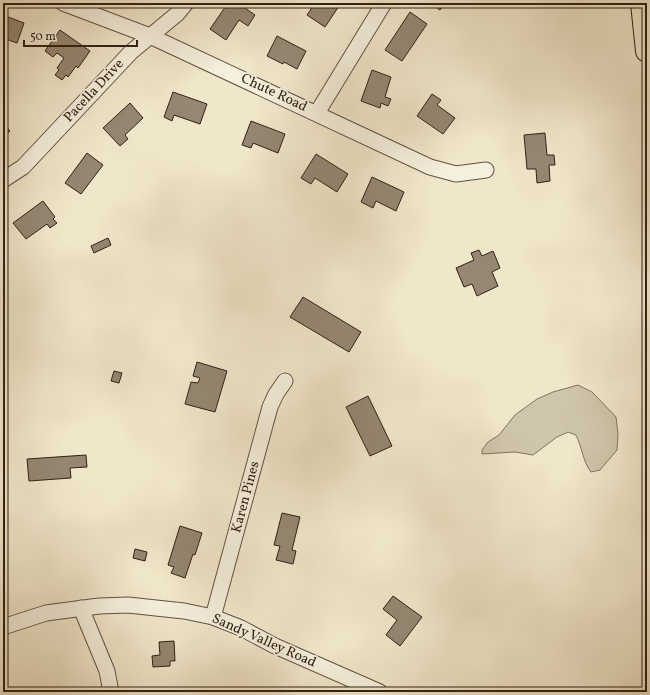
<svg xmlns="http://www.w3.org/2000/svg" width="650" height="695" font-family="Vollkorn,serif">
  <style>
    .green { fill: #cfc5ab; stroke: #807360 }
    .building { fill: #948773; stroke: #302114 }
    .lines { fill: none; stroke-linecap: round; stroke-linejoin: round }
    .minor-casing { stroke: #605242; stroke-width: 17 }
    .motorway-casing { stroke: #302114; stroke-width: 24 }
    .minor { stroke: #f5efdd; stroke-width: 15 }
    .motorway { stroke: #f0e6ca; stroke-width: 22 }
    .labels { text-anchor: middle; dominant-baseline: central; stroke-width: 3.5; stroke-linejoin: round; paint-order: stroke }
    .street-label { font-size: 14px; fill: #302114; stroke: #f5efdd }
  </style>
  <rect width="100%" height="100%" fill="#f0e6ca"/>
  <filter id="stains"><feTurbulence type="fractalNoise" baseFrequency=".005" numOctaves="4"/><feColorMatrix values="0 0 0 0 .2 0 0 0 0 .09 0 0 0 0 .02 0 0 0 .5 -.17"/></filter>
  <radialGradient id="worn" r=".72"><stop offset=".6" stop-color="#630" stop-opacity="0"/><stop offset="1" stop-color="#630" stop-opacity=".3"/></radialGradient>
  <path class="green" d="M578 385 592 392 616 417 618 434 617 450 600 470 591 472C583 462 582 447 576 435L568 432 557 437 533 455 515 452 482 454V450L488 442 499 435 515 415 537 399 553 392Z"/>
  <g class="building">
    <polygon points="228,3 238,3 255,15 248,26 239,20 226,40 210,29"/>
    <polygon points="315,3 341,3 325,27 307,15"/>
    <polygon points="430,3 445,3 440,10"/>
    <polygon points="410,12 427,24 402,61 385,50"/>
    <polygon points="3,15 24,23 17,43 3,38"/>
    <polygon points="60,30 90,51 78,68 76,66 68,77 66,75 62,80 55,75 59,70 57,68 64,58 57,53 53,57 45,51"/>
    <polygon points="277,36 306,51 297,69 284,62 283,64 267,56"/>
    <polygon points="372,70 391,77 385,97 391,99 388,106 381,103 380,108 361,101"/>
    <polygon points="173,92 207,104 200,124 174,115 172,121 164,117"/>
    <polygon points="432,94 441,100 437,105 455,118 443,134 417,116"/>
    <polygon points="130,103 143,118 125,135 128,139 120,146 103,128"/>
    <polygon points="251,121 285,134 278,153 253,143 251,148 242,145"/>
    <polygon points="3,123 10,131 3,136"/>
    <polygon points="545,133 547,155 554,155 555,165 549,165 550,181 537,183 536,169 527,169 524,135"/>
    <polygon points="87,153 103,165 81,194 65,183"/>
    <polygon points="316,154 348,174 337,192 315,178 311,184 301,178"/>
    <polygon points="372,177 404,192 396,211 376,201 373,208 361,202"/>
    <polygon points="43,201 55,217 53,219 57,223 50,228 47,224 26,239 13,223"/>
    <polygon points="108,238 111,245 94,253 91,246"/>
    <polygon points="479,250 482,256 493,251 500,268 492,272 498,286 477,296 472,284 464,287 456,268 474,260 471,253"/>
    <polygon points="303,297 361,332 349,352 290,317"/>
    <polygon points="197,362 227,371 215,412 185,404 191,382 198,383 200,378 193,376"/>
    <polygon points="114,371 122,373 119,383 111,381"/>
    <polygon points="368,396 392,446 370,456 346,407"/>
    <polygon points="86,455 87,467 70,468 71,478 29,481 27,459"/>
    <polygon points="282,513 300,517 292,550 296,551 293,564 276,560 280,546 274,545"/>
    <polygon points="180,526 202,533 195,555 193,554 185,578 171,573 174,567 168,565"/>
    <polygon points="135,549 147,552 145,561 133,558"/>
    <polygon points="393,596 422,617 400,646 386,635 397,620 383,609"/>
    <polygon points="174,641 175,661 170,661 170,666 153,667 152,656 160,655 159,642"/>
    <polygon points="45,688 46,692 31,692"/>
  </g>
  <g class="lines">
    <g class="minor-casing">
      <g id="minor">
        <polyline points="63,3 150,36 430,167 456,174 486,170"/>
        <polyline points="317,113 384,3"/>
        <polyline points="3,180 23,167 131,52 177,14 186,3"/>
        <polyline points="81,608 107,671 111,692"/>
        <polyline points="213,617 270,407 276,394 285,381"/>
        <polyline points="3,627 46,613 99,606 128,605 184,611 213,617 241,628 275,646 380,692"/>
      </g>
    </g>
    <g class="motorway-casing">
      <polyline id="motorway" points="642,3 647,51"/>
    </g>
    <use href="#minor" class="minor"/>
    <use href="#motorway" class="motorway"/>
  </g>
  <g class="labels">
    <g class="street-label">
      <text transform="translate(94 91) rotate(-47)">Pacella Drive</text>
      <text transform="translate(274 93) rotate(25)">Chute Road</text>
      <text transform="translate(246 497) rotate(-75)">Karen Pines</text>
      <text transform="translate(264 641) rotate(24)">Sandy Valley Road</text>
    </g>
  </g>
  <rect width="650" height="695" fill="none" stroke="#f0e6ca" stroke-width="16"/>
  <rect x="4" y="4" width="642" height="687" fill="none" stroke="#302114" stroke-width="2"/>
  <rect x="8" y="8" width="634" height="679" fill="none" stroke="#302114"/>
  <path d="M24 40v6h113v-6" fill="none" stroke="#302114" stroke-width="2"/>
  <text x="30" y="40" font-size="12" fill="#302114" stroke="#f5efdd" stroke-width="3" paint-order="stroke">50 m</text>
  <rect width="100%" height="100%" filter="url(#stains)"/>
  <rect width="100%" height="100%" fill="url(#worn)"/>
</svg>
